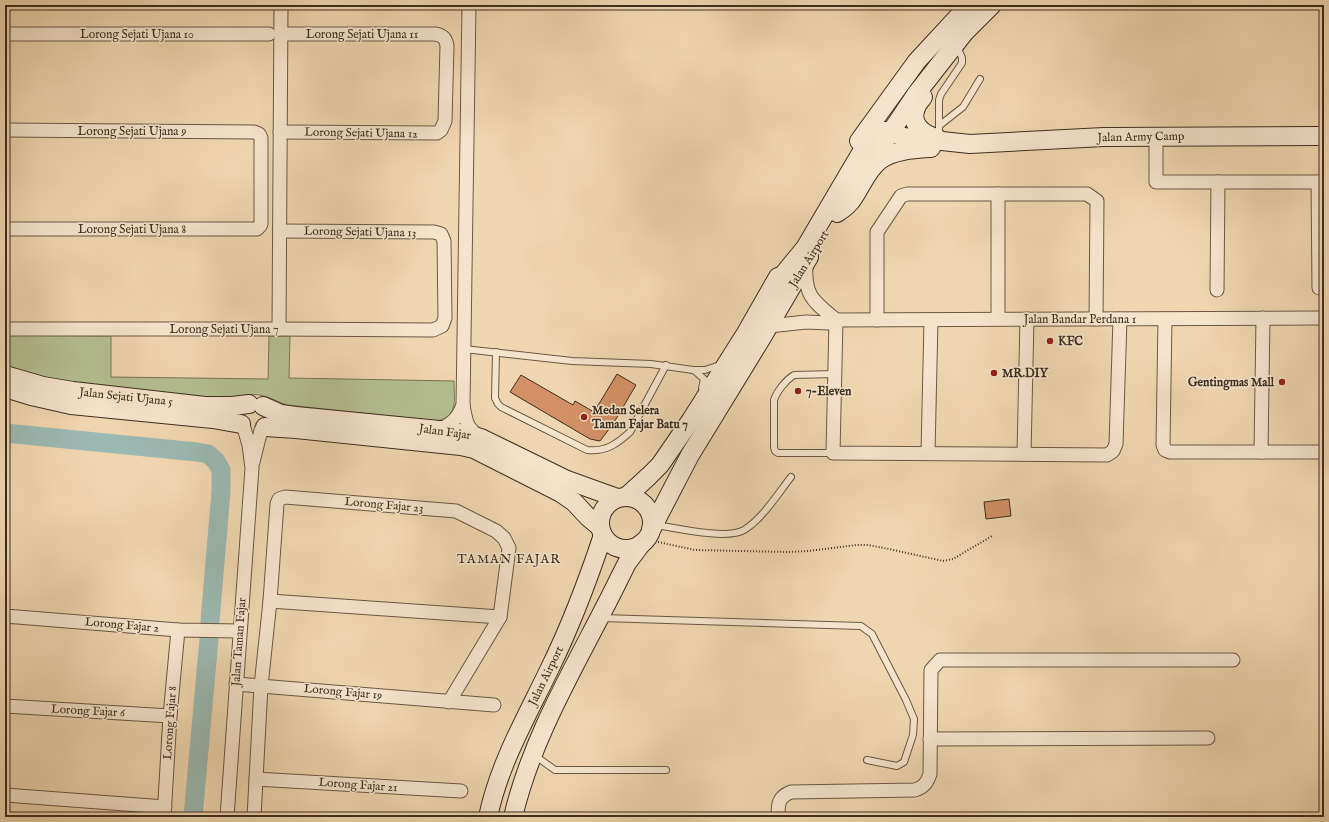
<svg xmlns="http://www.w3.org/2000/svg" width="1329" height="822" font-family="'IM FELL English',serif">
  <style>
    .green { fill: #b4bf90; stroke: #787657 }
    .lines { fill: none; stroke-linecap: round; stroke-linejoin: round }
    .river { stroke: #9bb8b1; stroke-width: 19 }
    .building { fill: #d19065; stroke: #3d2e1e }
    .lane-casing { stroke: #6a5842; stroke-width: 8 }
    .street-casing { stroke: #6a5842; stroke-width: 15 }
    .secondary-casing { stroke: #3d2e1e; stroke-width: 20 }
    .path { stroke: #3d2e1e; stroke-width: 2; stroke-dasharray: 1 2; stroke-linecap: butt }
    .lane { stroke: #f5e4cc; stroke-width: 6 }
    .street { stroke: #f5e4cc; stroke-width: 13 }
    .secondary { stroke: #f5e4cc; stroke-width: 18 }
    .poi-dot { fill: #8f2418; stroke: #f5e4cc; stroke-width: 1.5 }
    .labels { text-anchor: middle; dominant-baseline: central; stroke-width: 3; stroke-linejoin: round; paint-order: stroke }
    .street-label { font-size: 12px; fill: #3d2e1e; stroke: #f5e4cc }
    .poi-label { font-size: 12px; font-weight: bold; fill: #3d2e1e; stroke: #f5e4cc; text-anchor: start }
    .neighbourhood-label { font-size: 13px; letter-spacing: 1px; fill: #3d2e1e; stroke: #f5e4cc }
  </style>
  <rect width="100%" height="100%" fill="#f0d6b0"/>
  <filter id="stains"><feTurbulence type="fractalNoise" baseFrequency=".005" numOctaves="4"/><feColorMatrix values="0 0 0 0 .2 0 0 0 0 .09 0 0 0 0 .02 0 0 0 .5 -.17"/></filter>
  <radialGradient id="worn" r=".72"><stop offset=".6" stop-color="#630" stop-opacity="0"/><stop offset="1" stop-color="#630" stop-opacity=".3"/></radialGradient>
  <path class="green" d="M5 335 111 336V377L268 379 269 336H290L289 378 454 381C454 399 459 417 436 421L287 405C275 401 262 392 248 395 242 396 237 400 230 400L87 385 49 378 5 365Z"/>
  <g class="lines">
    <g class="river">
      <polyline points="5,433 197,452 208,454 216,461 221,470 221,492 210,621"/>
      <polyline points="193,817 209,639"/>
    </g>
  </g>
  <g class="building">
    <polygon points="617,374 636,385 613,424 600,441 590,439 510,392 521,375 573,405 575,401 594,412"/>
    <polygon points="1009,499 1011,516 986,519 984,502"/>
  </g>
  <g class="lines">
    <g class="lane-casing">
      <g id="lane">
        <polyline points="940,125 963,107 980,79"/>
        <polyline points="939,137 939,100 941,94 962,63 962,58 958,48"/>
        <polyline points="464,349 572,361 651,364 693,370 705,370 720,365"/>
        <path d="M496 352 495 398 498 404 501 407 587 450C606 452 617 444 630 432L666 365"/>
        <polyline points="695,371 704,379 702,388"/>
        <path d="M833 453H778L775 451 774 447V400C777 391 786 380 794 375L835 374"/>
        <path d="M656 525C676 528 727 540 744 530 763 518 777 495 791 477"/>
        <polyline points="602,618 861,626 872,634 906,700 914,719 913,735 904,762 897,766 867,760"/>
        <polyline points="534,755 555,770 666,770"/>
      </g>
    </g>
    <g class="street-casing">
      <g id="street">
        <path d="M469 5 463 405C466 421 466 428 480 437"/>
        <polyline points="5,34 269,34"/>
        <polyline points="5,130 254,132 259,134 261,138 261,224 260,226 257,229 5,229"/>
        <path d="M280 132 437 133 441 130 445 121 447 46C446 38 442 35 435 34H281"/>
        <polyline points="1156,136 1156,182 1324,182"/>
        <polyline points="1318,182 1319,288"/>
        <polyline points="998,194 998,319"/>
        <path d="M806 262C804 296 812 300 836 320"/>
        <polyline points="1217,290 1218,182"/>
        <polyline points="1165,319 1163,445 1165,450 1170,452 1324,452"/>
        <polyline points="836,320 833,453 1107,455 1113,451 1116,444 1120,319"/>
        <polyline points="877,320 877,232 901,196 907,194 1087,194 1097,201 1096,319"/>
        <polyline points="769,326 806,322 829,323 836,320 1324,318"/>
        <polyline points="5,329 279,329 433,330 442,326 445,318 444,241 441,234 434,232 280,231"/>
        <polyline points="279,329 281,5"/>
        <path d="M439 430C452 424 458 418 463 405"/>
        <polyline points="1261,452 1263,318"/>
        <polyline points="928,453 931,320"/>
        <polyline points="1024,454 1027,319"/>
        <polyline points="253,462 261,430"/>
        <polyline points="270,601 500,617"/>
        <polyline points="5,616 178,630 240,631"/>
        <polyline points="236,684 494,705"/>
        <polyline points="5,706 170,716"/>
        <polyline points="930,739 1208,738"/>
        <polyline points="256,779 461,791"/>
        <polyline points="5,795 165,807"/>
        <polyline points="164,817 170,716 178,630"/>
        <polyline points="227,817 252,468 249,445 244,428"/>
        <polyline points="254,817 261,686 270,601 277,504 279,499 285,497 456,511 496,531 504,538 509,548 500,617 449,702"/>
        <path d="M778 817C778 804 778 797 791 792L915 790C924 787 927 783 930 774L931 670 940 660H1233"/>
      </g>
    </g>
    <g class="secondary-casing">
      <g id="secondary">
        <path d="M923 97C921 100 917 104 916 108 909 124 924 135 937 138"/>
        <polyline points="859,141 917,61 969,5"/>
        <polyline points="855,185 917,93 964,33 992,5"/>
        <path d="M837 213C851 204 853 199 861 185 866 176 872 166 880 160 893 150 915 149 931 148"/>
        <polyline points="773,287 805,248 868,141 872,136 880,132 886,131 904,137 970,144 1104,137 1324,136"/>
        <polyline points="5,375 43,386 73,391 205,406 232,406 249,404"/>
        <polyline points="5,388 31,396 71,405 213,419 241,424"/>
        <polyline points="263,406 281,414 296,416 439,430 471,435 481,438 567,480 617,498"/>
        <polyline points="265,427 296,429 461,446 474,449 561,493 574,502 588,517 600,527"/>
        <polyline points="626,497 649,476 660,465 691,420 746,333 778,277"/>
        <circle cx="626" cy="523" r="26"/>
        <polyline points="651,530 690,455 761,339 809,257"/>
        <path d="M488 817C499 764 527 716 550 668 571 625 588 580 603 535"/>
        <path d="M513 817C533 732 581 657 619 579L627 563 642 543"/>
      </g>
    </g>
    <polyline class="path" points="658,542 695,550 788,552 809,551 856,545 868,545 889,549 943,561 953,559 992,536"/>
    <use href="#lane" class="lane"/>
    <use href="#street" class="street"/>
    <use href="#secondary" class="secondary"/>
  </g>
  <g class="poi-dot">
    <circle cx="1050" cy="341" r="4"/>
    <circle cx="994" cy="373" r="4"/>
    <circle cx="1282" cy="382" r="4"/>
    <circle cx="798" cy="391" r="4"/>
    <circle cx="584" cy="417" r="4"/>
  </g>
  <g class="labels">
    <g class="street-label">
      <text x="137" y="34">Lorong Sejati Ujana 10</text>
      <text x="362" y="34">Lorong Sejati Ujana 11</text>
      <text x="132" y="131">Lorong Sejati Ujana 9</text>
      <text transform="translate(361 133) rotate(1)">Lorong Sejati Ujana 12</text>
      <text transform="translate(1141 137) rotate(-1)">Jalan Army Camp</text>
      <text x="132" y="229">Lorong Sejati Ujana 8</text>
      <text transform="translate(360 232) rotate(1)">Lorong Sejati Ujana 13</text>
      <text transform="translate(809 259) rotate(-58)">Jalan Airport</text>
      <text x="1080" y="319">Jalan Bandar Perdana 1</text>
      <text x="224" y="329">Lorong Sejati Ujana 7</text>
      <text transform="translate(126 397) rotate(6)">Jalan Sejati Ujana 5</text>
      <text transform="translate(445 432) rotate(8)">Jalan Fajar</text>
      <text transform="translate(384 505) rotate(5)">Lorong Fajar 23</text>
      <text transform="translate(122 625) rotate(5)">Lorong Fajar 2</text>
      <text transform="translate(239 642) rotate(-86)">Jalan Taman Fajar</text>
      <text transform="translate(546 676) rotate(-64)">Jalan Airport</text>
      <text transform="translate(343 692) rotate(5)">Lorong Fajar 19</text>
      <text transform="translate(88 711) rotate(3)">Lorong Fajar 6</text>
      <text transform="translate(170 723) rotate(-86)">Lorong Fajar 8</text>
      <text transform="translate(358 785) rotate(4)">Lorong Fajar 21</text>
    </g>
    <g class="poi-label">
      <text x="1058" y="341">KFC</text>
      <text x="1002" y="373">MR.DIY</text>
      <text x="1274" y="382" text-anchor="end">Gentingmas Mall</text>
      <text x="806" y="391">7-Eleven</text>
      <text x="592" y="410">Medan Selera<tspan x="592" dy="14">Taman Fajar Batu 7</tspan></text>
    </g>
    <g class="neighbourhood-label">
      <text x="509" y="559">TAMAN FAJAR</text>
    </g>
  </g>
  <rect width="1329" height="822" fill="none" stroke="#f0d6b0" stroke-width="20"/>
  <rect x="6" y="6" width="1317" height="810" fill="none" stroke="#3d2e1e" stroke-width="2"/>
  <rect x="10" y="10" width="1309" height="802" fill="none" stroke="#3d2e1e"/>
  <rect width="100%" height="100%" filter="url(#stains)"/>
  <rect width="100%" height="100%" fill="url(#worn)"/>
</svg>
